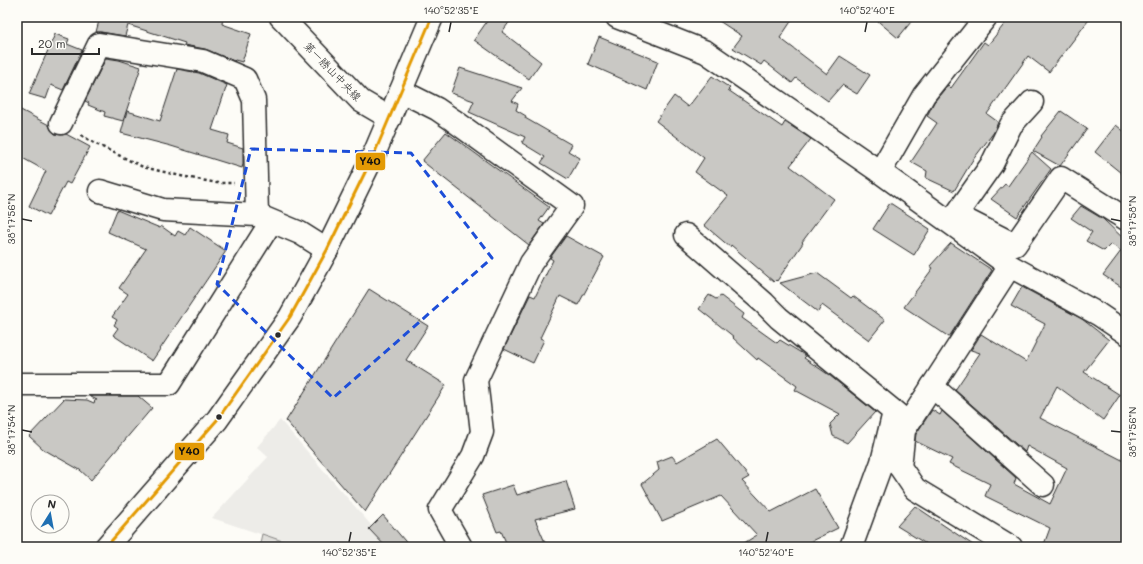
<svg xmlns="http://www.w3.org/2000/svg" width="1143" height="564" font-family="Mali,'Klee One',sans-serif">
  <style>
    .built { fill: #edece8 }
    .green { fill: #dfdeda; stroke: #858482 }
    .building { fill: #c9c8c4; stroke: #2b2b2b }
    .lines { fill: none; stroke-linecap: round; stroke-linejoin: round }
    .minor-casing { stroke: #2b2b2b; stroke-width: 25 }
    .major-casing { stroke: #2b2b2b; stroke-width: 25 }
    .path { stroke: #2b2b2b; stroke-width: 2.5; stroke-dasharray: 3 3; stroke-linecap: butt }
    .minor { stroke: #fdfcf7; stroke-width: 22 }
    .major { stroke: #fdfcf7; stroke-width: 22 }
    .bus-1-casing { stroke: #fdfcf7; stroke-width: 6 }
    .bus-1 { stroke: #e39a04; stroke-width: 3 }
    .marked { fill: none; stroke: #1d4ed8; stroke-width: 3; stroke-dasharray: 8 5; stroke-linejoin: round }
    .ticks { fill: none; stroke: #2b2b2b; stroke-width: 1.5 }
    .bus-dot { fill: #2b2b2b; stroke: #fdfcf7; stroke-width: 1.5 }
    .labels { text-anchor: middle; dominant-baseline: central; stroke-width: 3; stroke-linejoin: round; paint-order: stroke }
    .street-label { font-size: 11px; fill: #2b2b2b; stroke: #fdfcf7 }
    .line-badge { stroke: #fdfcf7; stroke-width: 1.5 }
    .pale-badge-label { font-size: 11px; text-anchor: middle; font-weight: bold; fill: #111 }
    .neatline { fill: none; stroke: #2b2b2b; stroke-width: 1.5 }
    .ticks-label { font-size: 10px; text-anchor: middle; fill: #2b2b2b }
  </style>
  <rect width="100%" height="100%" fill="#fdfcf7"/>
  <filter id="ink" filterUnits="userSpaceOnUse"><feTurbulence type="fractalNoise" baseFrequency=".025" numOctaves="2"/><feDisplacementMap in="SourceGraphic" scale="8" xChannelSelector="R" yChannelSelector="G"/><feConvolveMatrix kernelMatrix="1 2 1 2 8 2 1 2 1" color-interpolation-filters="sRGB"/></filter>
  <g filter="url(#ink)">
    <polygon class="built" points="280,420 390,547 300,547 212,518 268,457 257,447"/>
    <polygon class="green" points="262,534 300,547 259,547"/>
    <g class="building">
      <polygon points="100,17 223,17 222,24 251,34 242,62 235,60 234,61 205,49 184,45 185,43 128,25 125,36 101,32 96,32"/>
      <polygon points="490,17 513,17 502,32 541,62 529,79 474,40"/>
      <polygon points="713,17 794,17 780,38 827,74 840,56 870,75 857,94 842,85 828,101 796,78 792,83 764,61 761,65 733,48 742,36"/>
      <polygon points="873,17 915,17 898,38"/>
      <polygon points="1010,17 1091,17 1049,72 1028,56 987,114 998,122 994,132 972,161 954,191 926,178 927,171 911,162 937,123 927,116 934,102 948,85 951,88 984,42 988,45"/>
      <polygon points="55,34 69,39 67,44 82,50 63,90 51,85 46,99 29,94"/>
      <polygon points="599,37 658,61 647,90 588,64"/>
      <polygon points="106,58 119,60 141,67 123,121 104,116 105,112 88,105 89,103 85,101"/>
      <polygon points="460,68 522,88 512,101 518,104 516,110 526,116 525,118 572,145 568,151 580,158 568,179 541,163 545,157 522,143 525,137 469,112 474,101 451,93"/>
      <polygon points="177,69 199,73 227,85 212,130 229,135 227,143 243,148 243,164 242,168 171,146 121,133 127,111 160,121"/>
      <polygon points="712,76 730,88 728,90 782,127 785,122 811,139 790,166 834,199 802,242 803,243 777,281 776,280 774,282 731,245 730,247 704,225 728,196 695,172 704,158 656,121 674,96 688,107"/>
      <polygon points="17,108 49,125 51,130 55,134 62,135 66,134 90,147 70,184 66,182 48,216 29,206 46,171 17,155"/>
      <polygon points="1061,111 1087,129 1060,166 1033,151 1042,137 1041,136"/>
      <polygon points="1116,125 1126,133 1126,177 1095,152"/>
      <polygon points="446,132 549,207 539,221 544,224 529,245 422,161"/>
      <polygon points="1032,152 1051,169 1017,217 991,199 1005,184 1008,186"/>
      <polygon points="890,203 930,229 914,255 873,229"/>
      <polygon points="1081,206 1103,219 1126,241 1126,290 1103,275 1121,251 1111,244 1104,251 1086,241 1092,232 1071,218"/>
      <polygon points="117,210 160,228 161,226 175,236 178,231 185,235 190,227 226,251 152,361 113,335 118,328 114,325 117,320 112,317 128,294 119,288 146,249 108,232"/>
      <polygon points="566,236 604,257 578,305 560,296 540,338 544,340 533,363 504,349 530,295 535,297 553,260 550,258"/>
      <polygon points="951,243 992,270 949,337 904,307 933,268 930,266"/>
      <polygon points="817,273 851,298 853,296 885,320 869,340 822,305 818,312 780,283"/>
      <polygon points="1022,287 1082,319 1109,340 1084,372 1120,395 1103,420 1057,386 1040,418 1126,462 1126,532 1116,547 1043,547 1050,528 985,496 990,484 949,464 952,459 915,441 916,434 932,410 940,415 942,411 1016,478 1014,484 1050,504 1067,468 1027,446 1025,452 955,390 980,353 971,350 981,334 1026,362 1045,324 1011,306"/>
      <polygon points="369,289 428,326 406,360 446,385 365,512 286,421"/>
      <polygon points="709,295 716,299 721,296 744,314 742,318 777,343 780,340 803,354 806,356 804,358 829,375 875,412 847,443 833,436 830,424 840,414 795,390 797,386 758,358 757,360 733,338 734,337 699,309"/>
      <polygon points="89,396 138,396 152,408 91,480 80,470 43,449 29,436 64,399 87,400 94,403 95,400 97,400"/>
      <polygon points="717,439 749,477 742,481 771,512 815,489 838,528 799,547 738,547 757,535 721,496 662,521 642,484 659,470 657,462 672,456 677,462"/>
      <polygon points="566,481 575,509 535,519 547,547 508,547 501,531 497,532 482,495 513,485 517,495"/>
      <polygon points="915,506 976,547 931,547 897,526"/>
      <polygon points="383,515 410,547 386,547 369,529"/>
    </g>
    <g class="lines">
      <g class="minor-casing">
        <g id="minor">
          <polyline points="281,17 361,101 390,118"/>
          <polyline points="617,17 706,52 880,172 1010,266 1098,314 1126,333"/>
          <polyline points="401,91 437,109 453,120 572,206 531,263 476,380 482,432 473,456 440,510 461,547"/>
          <polyline points="61,123 99,44 203,61 245,79 254,100 257,215"/>
          <polyline points="880,172 924,95 986,17"/>
          <polyline points="100,191 163,210 257,215 300,233 327,250"/>
          <polyline points="956,215 992,164 1011,125 1032,102"/>
          <polyline points="962,218 1015,245 1061,178 1126,219"/>
          <polyline points="686,235 764,303 779,318 908,423"/>
          <polyline points="1010,266 904,430 900,467 915,489 1011,547"/>
          <polyline points="17,384 169,384 271,222"/>
          <polyline points="932,386 1043,485"/>
          <polyline points="851,547 882,462 894,412"/>
        </g>
      </g>
      <g class="major-casing">
        <polyline id="major" points="106,547 217,420 290,317 327,250 375,152 432,17"/>
      </g>
      <polyline class="path" points="81,135 94,143 143,167 181,176 217,183 234,183"/>
      <use href="#minor" class="minor"/>
      <use href="#major" class="major"/>
      <g class="bus-1-casing">
        <polyline id="bus-1" points="106,547 217,420 290,317 327,250 375,152 432,17"/>
      </g>
      <use href="#bus-1" class="bus-1"/>
    </g>
  </g>
  <path class="marked" d="M251 149 411 153 492 258 333 398 217 284Z"/>
  <path class="ticks" d="M449 32 451 22M865 32 867 22M22 219 32 221M1111 219 1121 221M22 430 32 432M1111 431 1121 432M349 542 351 532M766 542 768 532"/>
  <g class="bus-dot">
    <circle cx="278" cy="335" r="3.5"/>
    <circle cx="219" cy="417" r="3.5"/>
  </g>
  <g class="labels">
    <g class="street-label">
      <text transform="translate(333 71) rotate(46)">第一勝山中央線</text>
    </g>
  </g>
  <g class="line-badge">
    <rect x="355" y="152" width="31" height="19" rx="4" fill="#e39a04"/>
    <rect x="174" y="442" width="31" height="19" rx="4" fill="#e39a04"/>
  </g>
  <g class="pale-badge-label">
    <text x="370" y="165">Y40</text>
    <text x="189" y="455">Y40</text>
  </g>
  <rect width="1143" height="564" fill="none" stroke="#fdfcf7" stroke-width="44"/>
  <g transform="translate(50 514) rotate(11)"><circle r="19" fill="#fdfcf7" stroke="#a9a8a5"/>
  <path d="M0-3L7 15L0 10L-7 15Z" fill="#1f6fb2"/>
  <text y="-6" font-size="11" font-weight="bold" text-anchor="middle" fill="#2b2b2b">N</text>
  </g>
  <path d="M32 48v6h67v-6" fill="none" stroke="#2b2b2b" stroke-width="2"/>
  <text x="38" y="48" font-size="12" fill="#2b2b2b" stroke="#fdfcf7" stroke-width="3" paint-order="stroke">20 m</text>
  <rect x="22" y="22" width="1099" height="520" class="neatline"/>
  <g class="ticks-label">
    <text x="451" y="14">140°52'35"E</text>
    <text x="867" y="14">140°52'40"E</text>
    <text transform="translate(11 219) rotate(-90)" y="4">38°17'56"N</text>
    <text transform="translate(1132 221) rotate(-90)" y="4">38°17'58"N</text>
    <text transform="translate(11 430) rotate(-90)" y="4">38°17'54"N</text>
    <text transform="translate(1132 432) rotate(-90)" y="4">38°17'56"N</text>
    <text x="349" y="556">140°52'35"E</text>
    <text x="766" y="556">140°52'40"E</text>
  </g>
</svg>
